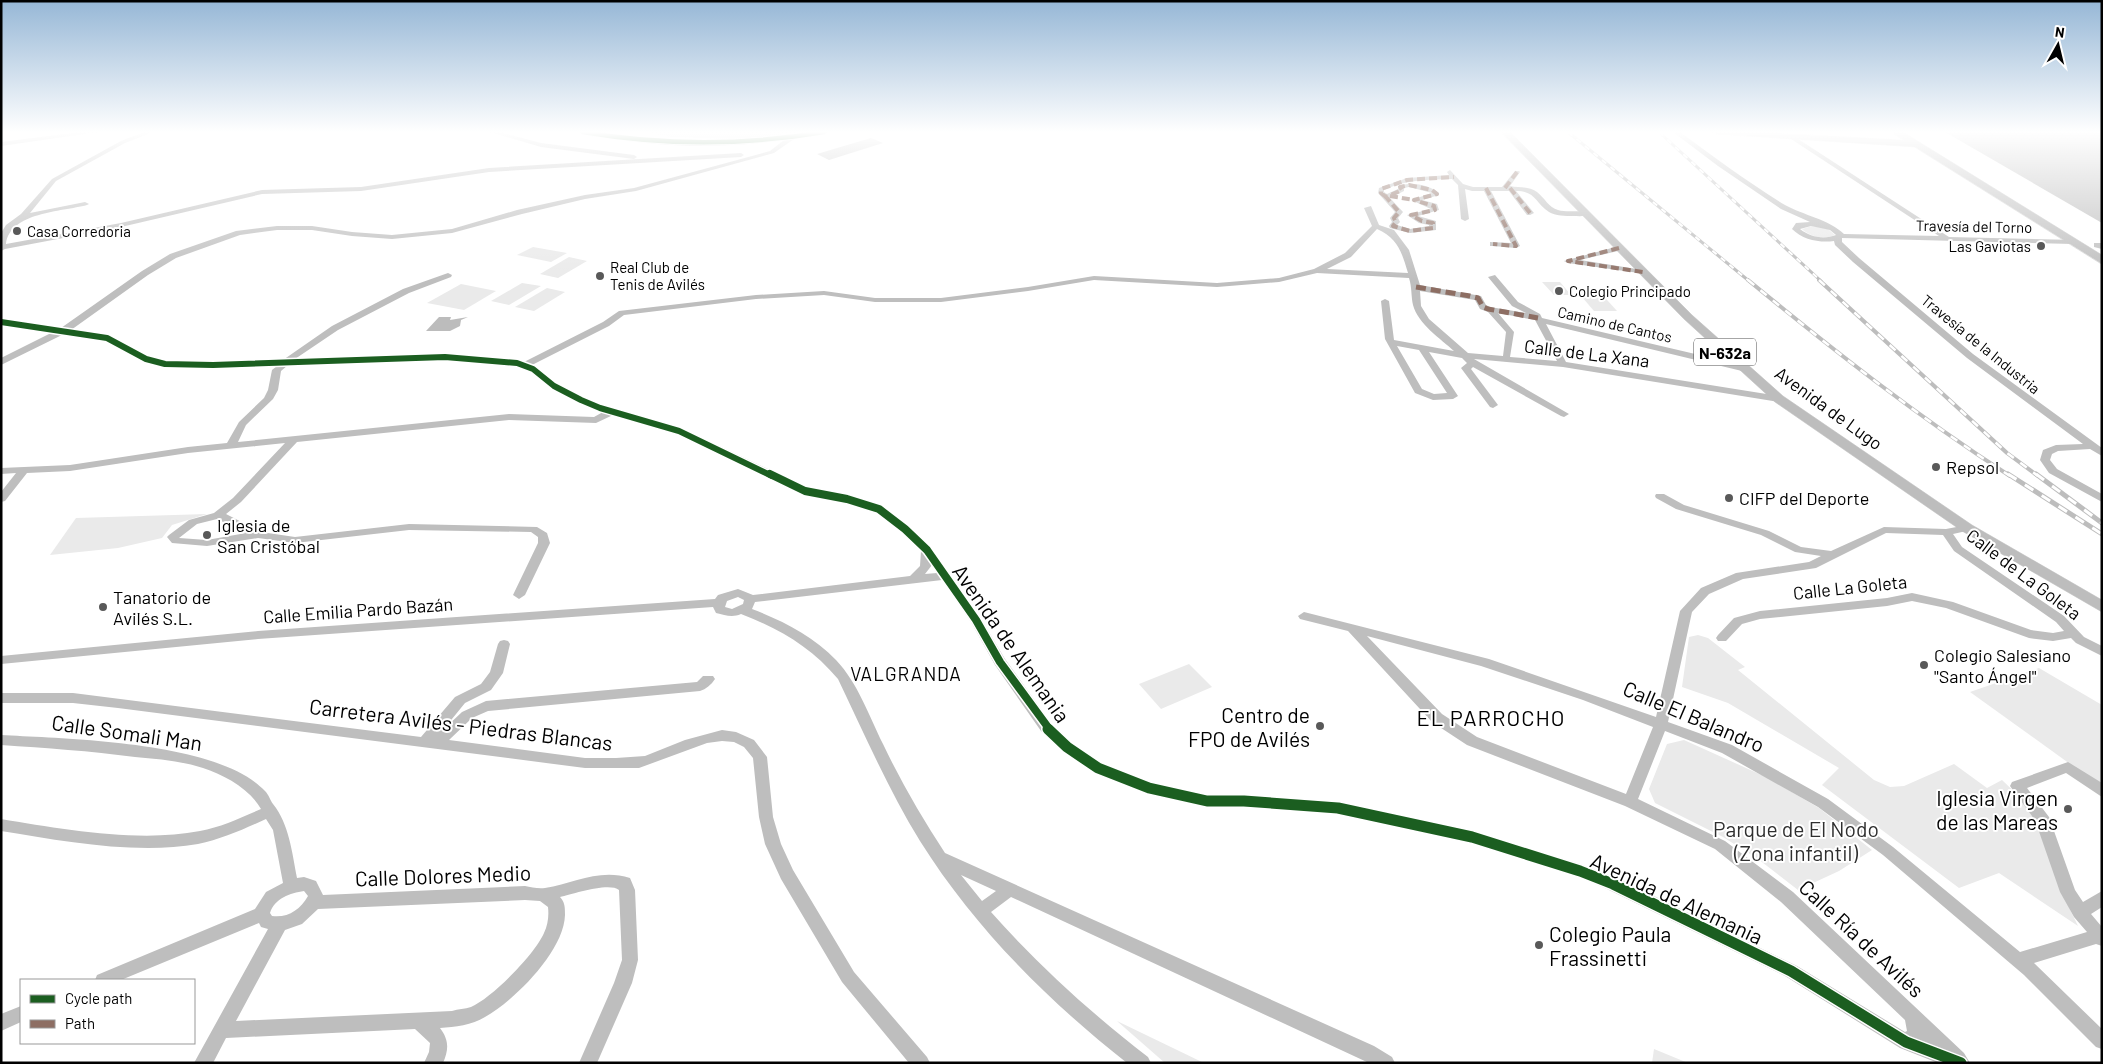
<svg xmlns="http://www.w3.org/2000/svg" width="2103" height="1064" font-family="Barlow,sans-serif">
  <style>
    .green { fill: #eaeaea }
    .water { fill: #bcbcbc }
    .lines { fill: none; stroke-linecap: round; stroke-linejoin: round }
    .major-casing { stroke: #dbdbdb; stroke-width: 1 }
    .highway-casing { stroke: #dbdbdb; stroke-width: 1 }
    .minor { fill: #bebebe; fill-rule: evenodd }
    .major { fill: #bdbdbd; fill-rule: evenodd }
    .highway { fill: #bdbdbd; fill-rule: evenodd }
    .rail-far2-casing { stroke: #bdbdbd; stroke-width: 3 }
    .rail-far1-casing { stroke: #bdbdbd; stroke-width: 4 }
    .rail-casing { stroke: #bdbdbd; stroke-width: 5 }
    .rail-far2 { stroke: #fff; stroke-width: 2; stroke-dasharray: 5.5; stroke-linecap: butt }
    .rail-far1 { stroke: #fff; stroke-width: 2.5; stroke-dasharray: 8; stroke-linecap: butt }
    .rail { stroke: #fff; stroke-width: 3; stroke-dasharray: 10; stroke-linecap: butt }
    .quiet-far1 { stroke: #8d6e63; stroke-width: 4; stroke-dasharray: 8 4; stroke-linecap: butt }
    .quiet { stroke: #8d6e63; stroke-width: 5; stroke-dasharray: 10 5; stroke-linecap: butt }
    .cycleway-far3-casing { stroke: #fff; stroke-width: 6 }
    .cycleway-far2-casing { stroke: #fff; stroke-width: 9 }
    .cycleway-far1-casing { stroke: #fff; stroke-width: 11 }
    .cycleway-casing { stroke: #fff; stroke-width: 14 }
    .cycleway-far3 { stroke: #1b5e20; stroke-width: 4.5 }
    .cycleway-far2 { stroke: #1b5e20; stroke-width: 6 }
    .cycleway-far1 { stroke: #1b5e20; stroke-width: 8 }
    .cycleway { stroke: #1b5e20; stroke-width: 11 }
    .poi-dot { fill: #595959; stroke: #fff; stroke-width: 2 }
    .labels { text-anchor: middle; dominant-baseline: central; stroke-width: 4; stroke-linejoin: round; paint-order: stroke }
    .far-street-label { font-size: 15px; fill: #000; stroke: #fff }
    .far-poi-label { font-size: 15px; fill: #000; stroke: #fff; text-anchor: start }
    .shield { fill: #fff; stroke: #4c4c4c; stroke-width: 1 }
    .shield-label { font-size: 16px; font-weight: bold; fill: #000 }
    .street-label { font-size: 18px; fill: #000; stroke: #fff }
    .poi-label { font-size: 18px; fill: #000; stroke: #fff; text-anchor: start }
    .neighbourhood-label { font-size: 19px; letter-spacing: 1px; fill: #000; stroke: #fff }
    .near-street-label { font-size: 21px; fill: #000; stroke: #fff }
    .near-poi-label { font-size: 21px; fill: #000; stroke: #fff; text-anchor: end }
    .near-park-label { font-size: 21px; fill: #2f2f2f; stroke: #fff }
    .near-neighbourhood-label { font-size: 22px; letter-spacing: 1px; fill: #000; stroke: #fff }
  </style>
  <rect width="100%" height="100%" fill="#fff"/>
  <g class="green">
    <polygon points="647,132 803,132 742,139 672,137"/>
    <path d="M1812 226 1828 229 1835 235C1825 240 1810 237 1802 229Z"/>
    <polygon points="533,247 567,253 551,262 517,255"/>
    <polygon points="569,257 587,261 558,278 540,274"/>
    <polygon points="1542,282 1560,282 1571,295 1554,295"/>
    <polygon points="522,283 541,286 509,305 491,301"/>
    <polygon points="461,284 496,291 464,310 427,303"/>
    <polygon points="547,288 565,292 534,311 515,307"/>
    <polygon points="1576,290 1598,290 1617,311 1594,311"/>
    <polygon points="207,514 172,525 162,538 118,548 50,555 76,518"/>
    <polygon points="1698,635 1708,638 1745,667 1738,670 1874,780 1890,787 1904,786 1954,764 1987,788 2002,780 2026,803 2035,819 2061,891 2078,926 1999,873 1959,888 1822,785 1839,768 1728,703 1682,687 1689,637"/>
    <polygon points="1189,664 1212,687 1161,709 1139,684"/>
    <polygon points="2039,668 2102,705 2102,787 1970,692"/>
    <polygon points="1684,740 1766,777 1819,808 1872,850 1839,871 1798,890 1758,859 1723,837 1655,803 1649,789 1667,744"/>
    <polygon points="1117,1021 1204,1063 1165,1063"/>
    <polygon points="1654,1049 1688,1063 1652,1063"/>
  </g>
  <g class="water">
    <polygon points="1945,132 2102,132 2102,223"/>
    <polygon points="871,138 883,143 829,160 817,154"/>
    <polygon points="439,317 451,317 450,320 468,317 461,320 460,326 450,331 426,331"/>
  </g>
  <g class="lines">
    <g class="major-casing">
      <g id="major">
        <polygon points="1501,132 1510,132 1692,315 1783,396 1972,525 2102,600 2102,612 1962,531 1775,402 1684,319"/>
        <polygon points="1713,132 1757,132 1917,141 1921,144 1917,147 1717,134"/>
      </g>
    </g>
    <g class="highway-casing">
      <polygon id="highway" points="1891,132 1903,132 2102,255 2102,264"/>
    </g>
    <g class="minor">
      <polygon points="81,132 98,132 1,146 1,142"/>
      <path d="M144 132H153L125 143 56 181 30 213 85 202 89 204 87 205C61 212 10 212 6 244L121 223 262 190 361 187 489 168 741 153 744 155 741 157 489 172 361 191 262 194 121 227 5 249 1 251V233L6 225 21 214 52 179 121 141Z"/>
      <polygon points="490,132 500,132 541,143 634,155 637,157 634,159 541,147"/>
      <path d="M580 132H594L645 139 704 142 762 140 814 132H827L794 139 774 153 636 191 585 199 522 214 452 233 392 239 352 236 312 230H277L240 235 176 258 148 275 71 330 110 336 149 357 165 361 213 362 283 360 332 326 403 289 448 273 452 275 451 277 409 293 338 330 295 359 445 354 517 360 524 362 603 322 619 311 756 295 824 291 875 298H941L1028 287 1094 276 1217 283 1279 278 1314 269 1345 253 1372 226 1364 208 1371 206 1379 225 1394 230 1409 250 1420 285 1481 296 1486 305 1490 307 1526 313 1512 306 1488 277 1495 275 1518 302 1540 314 1542 318 1742 365 1747 368 1742 371 1546 324 1566 362 1779 396 1784 399 1779 402 1563 367 1474 359 1569 414 1564 417 1561 416 1473 367 1471 369 1498 405 1493 408 1490 407 1461 368 1467 363 1462 358 1429 352 1458 396 1453 399 1433 400 1415 393 1385 339 1381 301 1385 299 1389 301 1394 340 1454 351C1441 339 1418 324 1413 305 1411 296 1412 287 1409 278L1317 273 1279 282 1217 287 1094 280 1028 291 941 302H875L824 295 756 299 624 315 609 326 532 365 557 384 584 398 603 406 683 429 808 488 847 496 883 507 909 527 931 548 980 617 1005 659 1051 723 1072 743 1103 764 1151 783 1207 795H1244L1338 802 1472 831 1580 864 1619 879 1797 966 1905 1032 1907 1031 1905 1020 1781 902 1715 849 1625 806 1467 745 1432 722 1348 631 1300 619 1298 616 1304 612 1489 659 1656 717 1680 611 1701 588 1736 573 1809 562 1821 556 1795 552 1761 535 1676 509 1656 498 1655 496 1656 494H1664L1684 505 1769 531 1801 547 1831 551 1884 527 1946 529 1967 525 1971 526 1973 528 1971 530 1953 534 1962 547 2064 616 2084 637 2102 646V656L2076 643 2071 638 2053 641 2029 638 1946 608 1912 601 1887 606 1760 619 1742 624 1726 641H1718L1716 638 1718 635 1734 618 1760 611 1887 598 1912 593 1953 602 2031 630 2053 633 2064 631 2056 622 1954 551 1943 535 1886 533 1816 568 1743 579 1709 594 1692 612 1668 722 1732 745 1828 799 1893 847 2020 952 2087 932 2074 917 2060 892 2035 820 2010 786 2012 782 2068 762 2102 783V797L2066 773 2027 788 2049 817 2075 890 2083 902 2102 891V907L2091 914 2102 927V946L2096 944 2034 963 2102 1029V1049L2096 1047 2024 975 1883 855 1818 807 1722 753 1665 731 1638 799 1725 841 1793 892 1964 1053 1970 1063H1938L1900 1048 1785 976 1607 889 1576 876 1472 843 1338 814 1244 807H1207L1149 794 1093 772 1062 751 1041 731 995 665 971 622 942 580 755 602 752 609C783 621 813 636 836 660 858 683 869 716 883 744 901 782 922 818 945 853L1374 1046 1392 1057 1395 1063H1369L1011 897 991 912C1039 966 1091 1013 1148 1057L1151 1063H1127C1047 1000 974 927 920 841 888 789 864 733 838 679 811 647 780 629 741 614 732 618 725 615 716 613L713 607 258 639 1 664V656L258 631 715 599 718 595 738 589 753 595 910 576 920 566 921 551 901 531 875 511 845 502 801 493 675 433 613 415 596 423 509 420 297 442 241 502 226 514 261 532 295 537 409 524 537 527 547 533 550 543 525 595 519 599 513 595 538 543V537L531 532 409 530 295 543 258 538 207 546 172 543 167 537 169 535 189 520 214 513 233 498 285 443 188 453 70 471 27 473 5 501 1 502V492L16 473 1 474V468L70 465 188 447 227 443 239 422 264 398 268 390 272 370 277 366 213 368 165 367 143 361 105 340 64 334 1 365V358L53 332 1 325V319L61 328 142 271 170 254 236 231 277 226H312L352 232 392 235 452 229 517 210 585 195 634 188 770 151 784 140C726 148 667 148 609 138 600 137 588 137 580 132ZM1377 229C1398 238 1402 253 1408 273L1327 269 1351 257ZM1420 291 1475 300 1480 309 1488 312 1506 332 1503 356 1468 353 1429 319 1421 306ZM1498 313 1535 320 1557 361 1510 357 1514 332ZM1397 346 1419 350 1447 393 1434 394 1422 389ZM445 360 516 366 530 371 551 388 578 402 603 412 594 417 509 414 238 442 246 425 273 399 278 390 281 371 288 365ZM217 519 246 533 207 540 179 538 197 524ZM932 565 937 573 925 574ZM738 597 744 600 743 604 732 609 725 607 727 601ZM1367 636 1481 666 1583 700 1653 727 1626 794 1477 737 1442 714ZM961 875 996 891 982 901Z"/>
      <path d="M1673 132H1680C1714 157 1749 183 1785 205 1803 215 1830 220 1844 234L1939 236 1788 137V135H1792L1949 237 2076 240V244H2073L1842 238V242L1859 258 1973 354 2102 448V456L2090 449 2058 451 2052 454 2050 460 2057 469 2102 494V502L2049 473 2040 460 2043 450 2056 445 2083 444 1967 358 1853 262 1835 245 1834 241C1820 243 1803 240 1792 229L1796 223 1810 222 1781 209 1718 166ZM1811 226 1830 230 1836 235C1824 240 1810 237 1800 229Z"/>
      <path d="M1450 170 1463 184 1473 187H1502L1515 171H1519L1520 172 1510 186C1519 188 1528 186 1537 192 1544 197 1549 208 1558 210 1567 213 1581 209 1589 214 1584 217 1579 216 1573 216 1566 216 1555 216 1549 212 1535 203 1536 191 1516 191L1534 213 1530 215H1527L1509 191H1491L1520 246 1516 248 1493 246H1490V242L1511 243 1484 191H1472L1465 189 1469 219 1465 221 1461 219 1458 185 1452 179C1429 180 1406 179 1384 190V192L1387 194 1398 189V186C1411 182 1428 184 1439 193V195L1422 200 1437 204 1439 210 1418 216 1436 221V230L1410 233 1390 228 1389 226 1392 222 1390 218 1395 212 1378 193 1379 188 1407 178 1449 175 1447 172ZM1409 187 1432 193 1411 200 1431 209 1407 215 1419 223 1429 225V226L1410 229 1397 225 1400 222 1398 218 1403 212 1390 198 1404 191V188Z"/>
      <polygon points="2094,243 2102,243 2102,249 2094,247"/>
      <polygon points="1619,246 1622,246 1622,250 1580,260 1643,270 1646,270 1646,274 1568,263 1564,261"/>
      <path d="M504 640 508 641 510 644 503 673 491 690 465 703 443 730 462 712 486 701 697 682 703 676H713L715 679C711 685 706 689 700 691L488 711 472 718 449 740 585 758H616L645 756 685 740 722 730 736 732 754 740 767 757 773 817 781 844 793 870 854 972 927 1057 930 1063H909L842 982 781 879 765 844 759 817 753 758 744 747 734 742 722 741 707 743 639 768H585L118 708 73 703H1V693H73L421 737 455 697 481 684 490 672 498 644 500 641Z"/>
      <path d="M1 735C69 739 218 741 265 791 269 795 270 800 273 804 289 824 292 852 297 878L304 877 316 881 323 895 525 886C531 887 538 889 545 888 574 883 600 868 630 878L635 890 638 960 632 983 597 1063H579L614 983 622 960 619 890C609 882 573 894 560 897 565 902 565 908 565 915 564 951 515 1000 485 1017 472 1025 455 1027 440 1028 449 1040 449 1049 443 1063H424L429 1052 430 1043 415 1029 226 1038 213 1063H194L268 929 261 927 259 923 121 980H95L97 975 255 909 266 892 283 883 273 830 266 819C244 829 222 839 198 844 136 855 63 841 1 831V819C61 829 139 843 200 831 221 827 240 818 261 809 249 788 224 775 203 768 182 761 157 759 135 757 90 751 46 748 1 745ZM304 891 308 896C300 910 288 918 272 916L270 913C275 898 290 893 304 891ZM525 900 540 901 548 907C549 916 548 925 544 933 535 954 492 998 471 1007 465 1009 458 1009 452 1011L236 1021 285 930 302 924 318 909Z"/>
      <polygon points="21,1006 21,1022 1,1031 1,1014"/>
    </g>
    <use href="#major" class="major"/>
    <use href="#highway" class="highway"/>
    <g class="rail-far2-casing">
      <g id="rail-far2">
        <polyline points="1568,132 1749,281"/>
        <polyline points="1659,132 1821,281"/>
      </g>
    </g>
    <g class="rail-far1-casing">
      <g id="rail-far1">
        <path d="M1748 280C1833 350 1917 416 2010 476"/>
        <polyline points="1819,280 2007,453 2038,476"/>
      </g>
    </g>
    <g class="rail-casing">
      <g id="rail">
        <polyline points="2008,474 2102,534"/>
        <polyline points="2036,474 2102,523"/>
      </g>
    </g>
    <use href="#rail-far2" class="rail-far2"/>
    <use href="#rail-far1" class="rail-far1"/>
    <use href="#rail" class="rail"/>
    <g class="quiet-far1">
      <polygon points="1409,185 1432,190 1437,194 1414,200 1434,206 1435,210 1411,215 1422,221 1433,223 1433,228 1410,231 1393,226 1396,222 1394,218 1399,212 1386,197 1402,190 1400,187"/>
      <polyline points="1486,188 1516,246 1493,244"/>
      <polyline points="1505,188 1517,172"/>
      <polyline points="1510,188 1530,213"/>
      <polyline points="1390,196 1414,200"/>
      <polyline points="1386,197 1381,193 1381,189 1407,180 1454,177"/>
      <polyline points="1619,248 1568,261 1643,272"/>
    </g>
    <polyline class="quiet" points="1416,287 1470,296 1478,298 1483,307 1488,309 1538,318"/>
    <g class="cycleway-far3-casing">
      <path id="cycleway-far3" d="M583 132C665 146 742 146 824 132"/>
    </g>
    <g class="cycleway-far2-casing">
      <polyline id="cycleway-far2" points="1,322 107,338 146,359 165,364 213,365 445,357 517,363 533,369 554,386 581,400 600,408 679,431 772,476"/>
    </g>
    <g class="cycleway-far1-casing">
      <polyline id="cycleway-far1" points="770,474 805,491 847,499 879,509 905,529 927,550 976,620 1000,662 1050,730"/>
    </g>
    <g class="cycleway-casing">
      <polyline id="cycleway" points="1048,729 1067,747 1098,768 1149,788 1207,801 1244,801 1338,808 1472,837 1580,871 1613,884 1791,971 1906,1042 1961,1063"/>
    </g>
    <use href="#cycleway-far3" class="cycleway-far3"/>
    <use href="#cycleway-far2" class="cycleway-far2"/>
    <use href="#cycleway-far1" class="cycleway-far1"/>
    <use href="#cycleway" class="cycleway"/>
  </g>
  <linearGradient id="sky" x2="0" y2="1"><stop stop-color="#96b7d6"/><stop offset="0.47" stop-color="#fff"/><stop offset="1" stop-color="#fff" stop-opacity="0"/></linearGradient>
  <rect width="2103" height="281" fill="url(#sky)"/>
  <g class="poi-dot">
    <circle cx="17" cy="231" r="5"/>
    <circle cx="2041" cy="246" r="5"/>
    <circle cx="600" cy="276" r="5"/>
    <circle cx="1559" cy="291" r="5"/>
    <circle cx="1936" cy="467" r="5"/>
    <circle cx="1729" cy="498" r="5"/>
    <circle cx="207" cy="535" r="5"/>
    <circle cx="103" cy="607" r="5"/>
    <circle cx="1924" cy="665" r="5"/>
    <circle cx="1320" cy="726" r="5"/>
    <circle cx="2068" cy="809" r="5"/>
    <circle cx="1539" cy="945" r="5"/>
  </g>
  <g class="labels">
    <g class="far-street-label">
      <text transform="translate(1974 226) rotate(1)">Travesía del Torno</text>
      <text transform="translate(1615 324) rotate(13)">Camino de Cantos</text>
      <text transform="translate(1981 344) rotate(39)">Travesía de la Industria</text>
    </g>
    <g class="far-poi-label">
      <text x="27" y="231">Casa Corredoria</text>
      <text x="2031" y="246" text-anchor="end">Las Gaviotas</text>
      <text x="610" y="267">Real Club de<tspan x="610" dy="17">Tenis de Avilés</tspan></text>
      <text x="1569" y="291">Colegio Principado</text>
    </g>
    <rect class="shield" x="1694" y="338.5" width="62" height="27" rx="4"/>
    <g class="shield-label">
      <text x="1725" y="352">N-632a</text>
    </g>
    <g class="street-label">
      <text transform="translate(1587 353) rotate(7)">Calle de La Xana</text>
      <text transform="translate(1829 408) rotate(36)">Avenida de Lugo</text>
      <text transform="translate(2024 574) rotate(37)">Calle de La Goleta</text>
      <text transform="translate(1850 587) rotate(-6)">Calle La Goleta</text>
      <text transform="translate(358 610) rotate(-4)">Calle Emilia Pardo Bazán</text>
    </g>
    <g class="poi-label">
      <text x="1946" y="467">Repsol</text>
      <text x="1739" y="498">CIFP del Deporte</text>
      <text x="217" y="525">Iglesia de<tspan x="217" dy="21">San Cristóbal</tspan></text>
      <text x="113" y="597">Tanatorio de<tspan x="113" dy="21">Avilés S.L.</tspan></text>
      <text x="1934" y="655">Colegio Salesiano<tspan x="1934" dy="21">"Santo Ángel"</tspan></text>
    </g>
    <g class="neighbourhood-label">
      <text x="906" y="673">VALGRANDA</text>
    </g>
    <g class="near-street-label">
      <text transform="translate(1012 643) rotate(55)">Avenida de Alemania</text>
      <text transform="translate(1694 716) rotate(23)">Calle El Balandro</text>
      <text transform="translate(461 724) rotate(7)">Carretera Avilés - Piedras Blancas</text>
      <text transform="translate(127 732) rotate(8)">Calle Somali Man</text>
      <text transform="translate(443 875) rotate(-2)">Calle Dolores Medio</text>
      <text transform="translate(1677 898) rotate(25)">Avenida de Alemania</text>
      <text transform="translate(1862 938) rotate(43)">Calle Ría de Avilés</text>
    </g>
    <g class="near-poi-label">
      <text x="1310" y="714">Centro de<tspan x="1310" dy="24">FPO de Avilés</tspan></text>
      <text x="2058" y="797">Iglesia Virgen<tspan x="2058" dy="24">de las Mareas</tspan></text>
      <text x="1549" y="933" text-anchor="start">Colegio Paula<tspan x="1549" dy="24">Frassinetti</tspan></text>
    </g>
    <g class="near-park-label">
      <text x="1796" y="828">Parque de El Nodo<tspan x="1796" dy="24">(Zona infantil)</tspan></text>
    </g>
    <g class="near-neighbourhood-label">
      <text x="1491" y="717">EL PARROCHO</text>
    </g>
  </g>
  <rect width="2103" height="1064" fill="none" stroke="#000000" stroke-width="5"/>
  <rect x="20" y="979" width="175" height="65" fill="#ffffff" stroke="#999999"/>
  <rect x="30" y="995" width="25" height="8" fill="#1b5e20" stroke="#999999"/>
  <text x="65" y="1004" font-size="15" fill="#000000">Cycle path</text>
  <rect x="30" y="1020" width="25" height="8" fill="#8d6e63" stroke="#999999"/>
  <text x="65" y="1029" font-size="15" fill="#000000">Path</text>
  <g transform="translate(2058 45) rotate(8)" stroke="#ffffff" stroke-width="4" paint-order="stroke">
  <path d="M0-4L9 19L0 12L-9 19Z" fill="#000000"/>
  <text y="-8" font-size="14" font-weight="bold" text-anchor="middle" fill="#000000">N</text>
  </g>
</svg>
